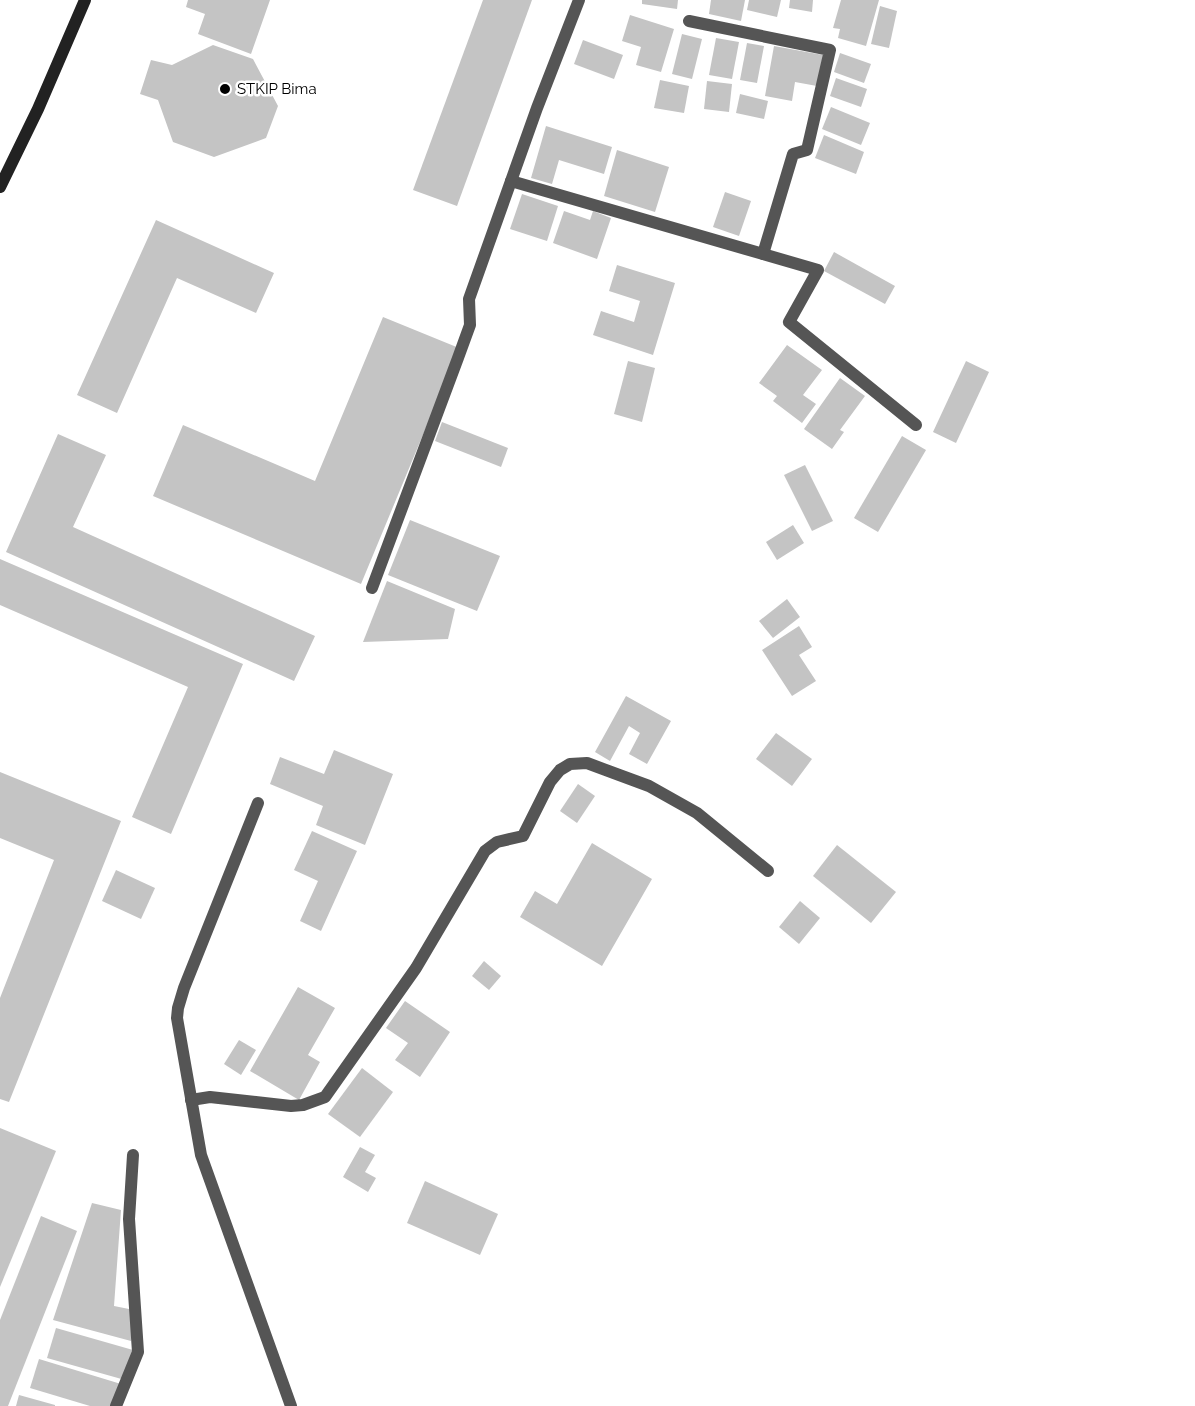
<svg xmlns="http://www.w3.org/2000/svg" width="1195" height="1406" font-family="Raleway,sans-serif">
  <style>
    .building { fill: #c4c4c4 }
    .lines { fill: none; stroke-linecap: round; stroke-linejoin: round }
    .street { stroke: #555; stroke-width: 12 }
    .secondary { stroke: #222; stroke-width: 12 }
    .poi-dot { fill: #000; stroke: #fff; stroke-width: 2 }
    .labels { text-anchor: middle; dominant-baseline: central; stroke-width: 5; stroke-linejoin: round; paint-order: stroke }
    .poi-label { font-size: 15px; fill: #000; stroke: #fff; text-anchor: start }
  </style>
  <rect width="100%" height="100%" fill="#fff"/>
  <g class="building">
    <polygon points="188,0 270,0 251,54 198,34 205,14 186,7"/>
    <polygon points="483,0 532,0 457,206 413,190"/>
    <polygon points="642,0 678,0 677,9 642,4"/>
    <polygon points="711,0 745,0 741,21 709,14"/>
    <polygon points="749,0 781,0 777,17 747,10"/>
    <polygon points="790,0 813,0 812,12 789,8"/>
    <polygon points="841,0 879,0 866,46 838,38 840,29 833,28"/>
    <polygon points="880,6 897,11 889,48 871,44"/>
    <polygon points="630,15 674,29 661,72 636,65 641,47 622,41"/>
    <polygon points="682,34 702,39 692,79 672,74"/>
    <polygon points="716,38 739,42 732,79 709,75"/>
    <polygon points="583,40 623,55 614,79 574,64"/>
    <polygon points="747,43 764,46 757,83 740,80"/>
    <polygon points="213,45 253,59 278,106 266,138 214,157 173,142 158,100 140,94 151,60 172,65"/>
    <polygon points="774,46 823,55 817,86 795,82 792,101 765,96"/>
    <polygon points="840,53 871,64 864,83 834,72"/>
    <polygon points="836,78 867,89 861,107 830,96"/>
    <polygon points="660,80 689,86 684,113 654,108"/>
    <polygon points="707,81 732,84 729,112 704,109"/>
    <polygon points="740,94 768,101 764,119 736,113"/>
    <polygon points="831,107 870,123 861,145 822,129"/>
    <polygon points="546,126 612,147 604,174 559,160 552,184 531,178"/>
    <polygon points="824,135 864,152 856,174 815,158"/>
    <polygon points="617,150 669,167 655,212 604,196"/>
    <polygon points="725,192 751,201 739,236 713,227"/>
    <polygon points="522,194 558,206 547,241 510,229"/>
    <polygon points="564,211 590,220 593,211 611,218 597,259 553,243"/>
    <polygon points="156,220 274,273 256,313 177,278 117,413 77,395"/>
    <polygon points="834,252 895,286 885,304 824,271"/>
    <polygon points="617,265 675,283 653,355 593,335 601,311 634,322 640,301 609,291"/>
    <polygon points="383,317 459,348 361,584 153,496 183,425 315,481"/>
    <polygon points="787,345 822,370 803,395 816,404 802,423 773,401 777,396 759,383"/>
    <polygon points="628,361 655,368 642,422 614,414"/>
    <polygon points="966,361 989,372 956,443 933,432"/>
    <polygon points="840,378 865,396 840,430 844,432 832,449 804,429"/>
    <polygon points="442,422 508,448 501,467 435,441"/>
    <polygon points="58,434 106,455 73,527 315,636 294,681 6,552"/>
    <polygon points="902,436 926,450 878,532 854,518"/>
    <polygon points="805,465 833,521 812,531 784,475"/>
    <polygon points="410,520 500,556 477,611 388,575"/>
    <polygon points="793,525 804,543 777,560 766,542"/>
    <polygon points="0,559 243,664 171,834 132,817 188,687 0,605"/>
    <polygon points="387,581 455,609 448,639 363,642"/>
    <polygon points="787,599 800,617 773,638 759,621"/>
    <polygon points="799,626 812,647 799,655 816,681 792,696 762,650"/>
    <polygon points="626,696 671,721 647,764 629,754 640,733 629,726 610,761 595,752"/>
    <polygon points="776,733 812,759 792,786 756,759"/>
    <polygon points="334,750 393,774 365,845 316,825 323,806 270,784 280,757 324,774"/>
    <polygon points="0,772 121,821 9,1102 0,1099 0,998 54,860 0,838"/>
    <polygon points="578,784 595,796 577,823 560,811"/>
    <polygon points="312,831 357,851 321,931 300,921 318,881 294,870"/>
    <polygon points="592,843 652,879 602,966 520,917 535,891 557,904"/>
    <polygon points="837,845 896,892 871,923 813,876"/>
    <polygon points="116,870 155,888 141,919 102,901"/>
    <polygon points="800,901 820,918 799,944 779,927"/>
    <polygon points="484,961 501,976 489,990 472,976"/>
    <polygon points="298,987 335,1008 308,1055 320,1062 299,1100 250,1071"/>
    <polygon points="405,1001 450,1032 420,1077 395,1060 408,1043 386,1028"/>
    <polygon points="239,1040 256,1050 241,1075 224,1064"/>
    <polygon points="362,1068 393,1092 360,1137 328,1114"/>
    <polygon points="0,1128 56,1151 0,1287"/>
    <polygon points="360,1147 375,1155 365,1172 376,1178 368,1192 343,1177"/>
    <polygon points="425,1181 498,1214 480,1255 407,1223"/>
    <polygon points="92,1203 121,1210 114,1306 139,1311 131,1341 53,1320"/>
    <polygon points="41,1216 77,1231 8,1406 0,1406 0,1320"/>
    <polygon points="56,1328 133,1350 125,1380 47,1358"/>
    <polygon points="39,1359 121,1384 114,1406 90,1406 30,1388"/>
    <polygon points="19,1395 55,1405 55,1406 16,1406"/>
  </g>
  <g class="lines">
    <g class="street">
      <polyline points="689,21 830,50 807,150 793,154 763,254"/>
      <polyline points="511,181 818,270 789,322 916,425"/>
      <polyline points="372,588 458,358 470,325 469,299 537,108 579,0"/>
      <polyline points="258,803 184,988 178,1008 177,1018 201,1155 291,1406"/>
      <polyline points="191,1100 210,1097 291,1106 303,1105 325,1097 416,968 485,851 497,842 523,836 550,782 560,770 570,764 587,763 649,786 697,813 768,871"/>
      <polyline points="116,1406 138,1352 129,1219 133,1155"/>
    </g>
    <polyline class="secondary" points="0,187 38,109 85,0"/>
  </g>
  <circle class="poi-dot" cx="225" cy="89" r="6"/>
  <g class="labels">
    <g class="poi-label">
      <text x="237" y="89">STKIP Bima</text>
    </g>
  </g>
</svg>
